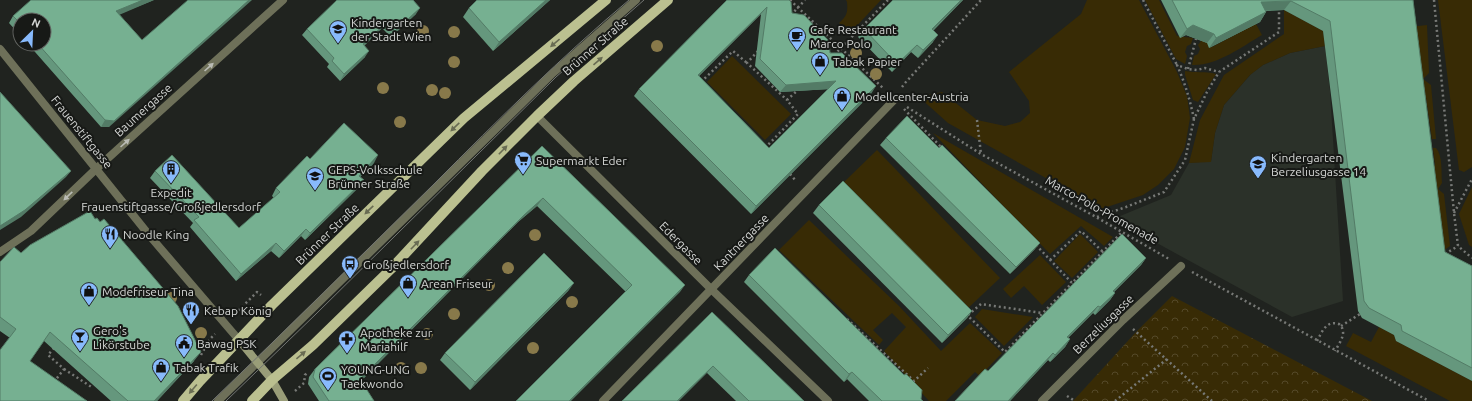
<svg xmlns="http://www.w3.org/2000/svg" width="1472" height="401" font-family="Ubuntu,sans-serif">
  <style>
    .built { fill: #2b3129 }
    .green { fill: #382b05 }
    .forest { fill: url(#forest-crowns) }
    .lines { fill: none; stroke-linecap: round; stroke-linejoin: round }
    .path { stroke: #777976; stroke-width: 2.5; stroke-dasharray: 2 3; stroke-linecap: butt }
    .service { stroke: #6e7059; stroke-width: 8 }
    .minor { stroke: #6e7059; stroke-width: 8 }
    .tertiary { stroke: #6e7059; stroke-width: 8 }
    .secondary { stroke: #999d78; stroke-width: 8 }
    .primary { stroke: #bbc090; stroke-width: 10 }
    .tram { stroke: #737673; stroke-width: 1 }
    .tree { fill: #88794a }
    .wall { fill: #65977d; fill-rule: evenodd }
    .shaded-wall { fill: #537b66 }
    .building { fill: #76b091; stroke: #537b66; fill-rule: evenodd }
    .oneway { fill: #696c53 }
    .oneway2 { fill: #babcb5 }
    .labels { text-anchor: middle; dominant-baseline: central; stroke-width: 4; stroke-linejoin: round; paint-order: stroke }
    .poi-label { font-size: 12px; fill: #d4d6d4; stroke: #171916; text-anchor: start }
    .street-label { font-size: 12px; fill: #d4d6d4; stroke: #171916 }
  </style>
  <defs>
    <pattern id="forest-crowns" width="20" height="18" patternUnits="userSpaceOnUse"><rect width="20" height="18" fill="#382b05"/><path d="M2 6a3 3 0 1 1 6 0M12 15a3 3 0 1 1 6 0" fill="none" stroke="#544929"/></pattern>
  </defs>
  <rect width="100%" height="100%" fill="#20231f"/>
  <polygon class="built" points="1325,46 1330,91 1343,301 1292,317 1113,219 1171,195 1189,163 1211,161 1215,133 1224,105 1251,74 1263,65 1290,53"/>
  <g class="green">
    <path d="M846 0H881L850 33 839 23C847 16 848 12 847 2Z"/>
    <polygon points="1087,0 1139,0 1177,72 1187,96 1190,118 1185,147 1174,169 1158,185 1143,195 1101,209 948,123 919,97 942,92 977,120 1005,126 1020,122 1030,113 1029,101 1009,72 1081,14"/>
    <polygon points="1145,0 1159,0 1177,36 1193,38 1191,44 1187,46 1185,52 1187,56 1185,64 1176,59"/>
    <polygon points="1438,0 1472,0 1472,167 1464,172 1459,170"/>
    <polygon points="1284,10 1323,31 1325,46 1290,53 1263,65 1250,75 1224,105 1215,133 1211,162 1189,163 1200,120 1224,75 1284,34"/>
    <path d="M1256 24 1262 35C1241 47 1217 66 1192 65L1194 56 1198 54 1200 49 1198 45 1201 41 1205 39 1212 47Z"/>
    <polygon points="1427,25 1429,73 1423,79 1431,85 1436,139 1432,139 1426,98 1421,98 1409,27"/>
    <polygon points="732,56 791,114 765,140 707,82"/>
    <path d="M1185 71C1196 73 1205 71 1216 74L1198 102 1193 100 1185 75Z"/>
    <polygon points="933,133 1113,237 1104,246 1081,226 1050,254"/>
    <path d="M1433 148H1436C1443 156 1441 172 1442 183L1438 189 1444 194 1450 246 1443 251 1430 166 1435 165Z"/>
    <polygon points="877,150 1000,278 966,310 843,183"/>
    <polygon points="1472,187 1472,247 1469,245 1459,214"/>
    <polygon points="809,220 899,306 941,351 970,323 1002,353 980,376 975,372 946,401 929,401 884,351 906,327 892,313 873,330 883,340 879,345 779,250"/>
    <polygon points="1080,234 1098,252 1072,278 1054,261"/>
    <polygon points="1040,255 1066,282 1042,305 1024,286 1011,298 1003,289"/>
    <polygon points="982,309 1033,317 1004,346 975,317"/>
    <polygon points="1379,327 1394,335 1396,341 1472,381 1472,401 1450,401 1346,346 1353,333 1371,342"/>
  </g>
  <polygon class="forest" points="1172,296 1372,401 1073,401 1136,332"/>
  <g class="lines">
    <g class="path">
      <polyline points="790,0 884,89"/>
      <polyline points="1143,0 1177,65"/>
      <polyline points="1434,0 1454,213 1458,246 1472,258"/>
      <polyline points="791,15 805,0"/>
      <polyline points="758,51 747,63 787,100"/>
      <polyline points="834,55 888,0"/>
      <polyline points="1188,69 1196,39"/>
      <polyline points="701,82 733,51 747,63"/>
      <polyline points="902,87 905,83 981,0"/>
      <polyline points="907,107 981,154 1096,217 1169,259"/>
      <polyline points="904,109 942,148"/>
      <path d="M1194 119C1190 100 1185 83 1177 65L1188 69 1197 70 1205 68 1219 72"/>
      <polyline points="977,120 981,154"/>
      <polyline points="765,148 798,114 787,100 799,89"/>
      <polyline points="790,174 796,181"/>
      <polyline points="1454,213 1472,179"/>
      <polyline points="1097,217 1126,207 1164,192 1185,160 1194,119 1207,92 1219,72 1279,32 1279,10"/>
      <polyline points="1036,245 1072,283 1122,232"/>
      <polyline points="1445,254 1458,246"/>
      <polyline points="1050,260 1081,231 1103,252"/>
      <polyline points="1192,272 1429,401"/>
      <polyline points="235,314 257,292 261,295"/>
      <polyline points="966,314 1005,352 1072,283"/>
      <polyline points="968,315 981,304 1042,313"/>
      <polyline points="847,319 914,381 928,368"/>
      <polyline points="1341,326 1360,314"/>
      <polyline points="1133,329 1212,401"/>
      <path d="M1317 341C1322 332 1326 320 1339 324 1348 332 1340 342 1335 351"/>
      <polyline points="54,348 48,355 64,369 54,382"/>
      <polyline points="201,355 210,339 215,334"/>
      <polyline points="64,369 93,388"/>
      <polyline points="295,391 304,383 305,375 308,372"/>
      <polyline points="1067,396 1075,401"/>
      <polyline points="1115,401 1167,359"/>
    </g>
    <polyline class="service" points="218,401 553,73 636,0"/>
    <g class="minor">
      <polyline points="537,116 711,289 828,401"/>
      <polyline points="0,252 31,231 96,169 283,0"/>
      <polyline points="603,401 895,99"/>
      <polyline points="1042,401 1123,320 1181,266"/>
    </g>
    <polyline class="tertiary" points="0,49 149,235 239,340"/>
    <polyline class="secondary" points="239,340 272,380 284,401"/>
    <g class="primary">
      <polyline points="183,401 200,381 272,305 464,118 606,0"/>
      <polyline points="252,401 272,380 313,345 391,269 482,171 537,116 574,81 668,0"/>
    </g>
    <g class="tram">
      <path d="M212 401C287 329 361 256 435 183 498 120 561 57 629 0"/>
      <polyline points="226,401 316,314 556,77 644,0"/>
    </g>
  </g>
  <g class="tree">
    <circle cx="423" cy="31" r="6"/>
    <circle cx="454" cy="32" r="6"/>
    <circle cx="657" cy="46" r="6"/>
    <circle cx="856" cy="53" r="6"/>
    <circle cx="454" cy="62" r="6"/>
    <circle cx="876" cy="74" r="6"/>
    <circle cx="383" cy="88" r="6"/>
    <circle cx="432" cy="90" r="6"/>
    <circle cx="445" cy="93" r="6"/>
    <circle cx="400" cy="122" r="6"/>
    <circle cx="535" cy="235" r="6"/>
    <circle cx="508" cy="268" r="6"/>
    <circle cx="489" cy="285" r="6"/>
    <circle cx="171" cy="298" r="6"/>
    <circle cx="572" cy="302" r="6"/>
    <circle cx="454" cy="314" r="6"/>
    <circle cx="201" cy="333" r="6"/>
    <circle cx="427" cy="334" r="6"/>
    <circle cx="533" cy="348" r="6"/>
    <circle cx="401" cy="368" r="6"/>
    <circle cx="421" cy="368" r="6"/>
  </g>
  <g class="wall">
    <polygon points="154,0 119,14 142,40 109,127 101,127 28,44 44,44 20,20 20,35 9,23 13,16"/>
    <polygon points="477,0 550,0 493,51 463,17 469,8"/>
    <path d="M727 0H789L792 13 871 94 751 214 634 96 639 89ZM761 14 755 66 780 92 829 89 769 148 699 76Z"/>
    <polygon points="893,0 963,0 934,30 933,42 918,58 911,52 892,72 858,37 864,29"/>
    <polygon points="1161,0 1413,0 1445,252 1472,266 1472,381 1396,341 1394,335 1362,318 1358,311 1323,31 1284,10 1266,11 1266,12 1260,22 1209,48 1207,43 1186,35 1180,38"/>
    <polygon points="416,14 391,37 382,28 364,46 365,57 340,81 327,67 329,64 302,35 307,29"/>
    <polygon points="886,138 1040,243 1034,250 1010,274 880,145"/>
    <polygon points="542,146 680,292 626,292 537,206 518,222 361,381 374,401 319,401 308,384 309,377 315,369"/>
    <polygon points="310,159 374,163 360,177 359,187 305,240 301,236 279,258 271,251 236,281 190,227 193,223 150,178 155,171 239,228 274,198 272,196 276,188"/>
    <polygon points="819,205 972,311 967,318 942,343 813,213"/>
    <polygon points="95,219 194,361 157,401 111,401 44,341 0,401 10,338 0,331 0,262 21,253"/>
    <polygon points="1146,258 1141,265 1114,292 1115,293 1110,300 1095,315 1093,313 1068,338 1070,339 1065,347 1050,362 1048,360 1010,401 955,401 988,371"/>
    <polygon points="749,275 921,399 923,401 869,401 847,379 844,382 744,282"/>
    <polygon points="569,290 470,390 440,360 445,353"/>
    <polygon points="712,312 804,401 736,401 707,373"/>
  </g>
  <g class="shaded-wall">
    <polygon points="143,0 154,0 112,18 116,11"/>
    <polygon points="249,0 252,0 109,127 101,127 105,120"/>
    <polygon points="546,0 550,0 493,51 499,42"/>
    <polygon points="961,0 963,0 927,36 932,29"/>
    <polygon points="1291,1 1284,10 1255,11 1261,2"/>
    <polygon points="767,7 761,14 692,83 698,75"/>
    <polygon points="420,8 416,14 391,37 395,31"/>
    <polygon points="1266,12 1260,22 1209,48 1216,38"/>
    <polygon points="387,22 382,28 358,51 363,44"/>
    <polygon points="1193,25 1214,34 1207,43 1186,35 1180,38 1187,29"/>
    <polygon points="938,35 933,42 918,58 923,50"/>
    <polygon points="917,45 911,52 892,72 897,64"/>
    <polygon points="369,51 365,57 340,81 344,74"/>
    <polygon points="836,81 831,89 780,92 786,85"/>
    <polygon points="876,86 871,94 751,214 756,206"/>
    <polygon points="378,155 374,163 354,183 359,176"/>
    <polygon points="71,171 66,177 21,217 0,230 0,226"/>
    <polygon points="364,180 359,187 305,240 310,233"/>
    <polygon points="543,198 537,206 518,222 355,387 360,379 524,215"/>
    <polygon points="306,229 301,236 279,258 284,251"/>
    <polygon points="276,243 271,251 236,281 241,274"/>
    <polygon points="1040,243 1034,250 1010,274 1016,267"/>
    <polygon points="1146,258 1141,265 1108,298 1113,291"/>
    <polygon points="574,283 569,290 470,390 475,382"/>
    <polygon points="685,285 680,292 571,401 569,401"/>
    <polygon points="1115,293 1110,300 1095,315 1100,307"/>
    <polygon points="1098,306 1093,313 1062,344 1067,337"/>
    <polygon points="972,311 967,318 942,343 948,335"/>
    <polygon points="1070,339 1065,347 1050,362 1055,355"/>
    <polygon points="201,352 194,361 157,401 154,401"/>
    <polygon points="1053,353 1048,360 1010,401 1008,401"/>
    <polygon points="713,366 707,373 679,401 677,401"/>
    <polygon points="852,372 847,379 844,382 849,374"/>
  </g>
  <g class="building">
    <polygon points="31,0 143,0 116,11 142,40 188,0 249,0 114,121 105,120 38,44 44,44 44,20 20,20 20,23 13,16"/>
    <polygon points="337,0 413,0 420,8 395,31 387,22 363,44 369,51 344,74 332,61 334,58 307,29"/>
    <polygon points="477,0 546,0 499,42 469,8"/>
    <path d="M727 0H789L791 2 792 13 804 15 829 41 830 53H842L876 86 756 206 639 89ZM767 7 760 59 786 85 836 81 769 148 698 75Z"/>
    <polygon points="893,0 961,0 932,29 938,35 923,50 917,45 897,64 864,29"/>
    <polygon points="1172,0 1413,0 1445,252 1472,266 1472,368 1402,331 1401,325 1369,308 1364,301 1330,21 1291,1 1261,2 1266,12 1216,38 1214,34 1193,25 1187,29"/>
    <polygon points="0,92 71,171 25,210 0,226"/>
    <polygon points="907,116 939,148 942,145 1040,243 1016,267 886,138"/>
    <polygon points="344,123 378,155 359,176 364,180 310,233 306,229 284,251 276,243 241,274 194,220 199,217 155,171 172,155 239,228 280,192 276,188 307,156 310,159"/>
    <polygon points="542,146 685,285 569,401 516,401 632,285 543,198 524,215 360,379 374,401 329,401 313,377 315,369"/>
    <polygon points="843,181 972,311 948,335 819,205"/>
    <polygon points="90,211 95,219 97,218 100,222 104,219 178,306 201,352 154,401 128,401 50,332 30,361 87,401 0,401 0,350 16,329 0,317 0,262 14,247 21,253 30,245"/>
    <polygon points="1122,234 1146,258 1113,291 1115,293 1100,307 1098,306 1067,337 1070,339 1055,355 1053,353 1008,401 955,401 985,369 988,371"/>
    <polygon points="775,248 904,375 906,374 922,390 921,399 923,401 882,401 852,372 849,374 749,275"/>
    <polygon points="544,253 574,283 475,382 445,353"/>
    <polygon points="712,312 804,401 749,401 713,366 677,401 622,401"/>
  </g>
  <defs><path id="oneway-solid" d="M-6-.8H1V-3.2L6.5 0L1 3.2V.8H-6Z"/></defs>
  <g class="oneway">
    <use href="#oneway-solid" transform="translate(555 43) rotate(140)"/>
    <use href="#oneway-solid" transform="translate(598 61) rotate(-41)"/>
    <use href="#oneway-solid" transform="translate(455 127) rotate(136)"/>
    <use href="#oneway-solid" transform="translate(503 150) rotate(-46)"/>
    <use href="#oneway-solid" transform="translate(369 210) rotate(136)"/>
    <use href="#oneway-solid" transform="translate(415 245) rotate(-46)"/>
    <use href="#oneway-solid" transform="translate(301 355) rotate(-40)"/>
    <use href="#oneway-solid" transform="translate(193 389) rotate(130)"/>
  </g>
  <g class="oneway2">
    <use href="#oneway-solid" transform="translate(209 67) rotate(-42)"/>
    <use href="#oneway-solid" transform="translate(125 143) rotate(-42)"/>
    <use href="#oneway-solid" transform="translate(68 196) rotate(136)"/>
  </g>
  <defs>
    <g id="school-pin" transform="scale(0.9)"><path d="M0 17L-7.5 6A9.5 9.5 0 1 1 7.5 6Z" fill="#88bafc" stroke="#171916"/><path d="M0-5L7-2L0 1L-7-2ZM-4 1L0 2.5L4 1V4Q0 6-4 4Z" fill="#111"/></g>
    <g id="cafe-pin" transform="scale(0.9)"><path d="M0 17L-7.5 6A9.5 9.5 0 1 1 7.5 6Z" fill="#88bafc" stroke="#171916"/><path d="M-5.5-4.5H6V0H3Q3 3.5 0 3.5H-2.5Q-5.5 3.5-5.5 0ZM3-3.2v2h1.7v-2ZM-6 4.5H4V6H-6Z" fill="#111"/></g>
    <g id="shop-pin" transform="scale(0.9)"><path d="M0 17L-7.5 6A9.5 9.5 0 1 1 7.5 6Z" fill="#88bafc" stroke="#171916"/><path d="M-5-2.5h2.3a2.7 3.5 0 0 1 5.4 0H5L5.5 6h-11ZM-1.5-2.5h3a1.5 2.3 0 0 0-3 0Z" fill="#111"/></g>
    <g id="supermarket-pin" transform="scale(0.9)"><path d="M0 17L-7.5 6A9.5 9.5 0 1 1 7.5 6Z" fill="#88bafc" stroke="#171916"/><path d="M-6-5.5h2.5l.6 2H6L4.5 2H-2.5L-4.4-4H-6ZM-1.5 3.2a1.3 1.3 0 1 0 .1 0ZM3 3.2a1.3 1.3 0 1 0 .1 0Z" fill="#111"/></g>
    <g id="building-pin" transform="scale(0.9)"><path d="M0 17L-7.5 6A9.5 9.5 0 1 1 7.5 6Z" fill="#88bafc" stroke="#171916"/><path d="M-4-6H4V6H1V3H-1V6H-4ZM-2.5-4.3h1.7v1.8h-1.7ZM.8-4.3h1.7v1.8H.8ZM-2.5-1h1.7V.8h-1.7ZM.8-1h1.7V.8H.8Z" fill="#111"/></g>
    <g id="restaurant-pin" transform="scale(0.9)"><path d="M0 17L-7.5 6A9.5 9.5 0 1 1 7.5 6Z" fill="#88bafc" stroke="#171916"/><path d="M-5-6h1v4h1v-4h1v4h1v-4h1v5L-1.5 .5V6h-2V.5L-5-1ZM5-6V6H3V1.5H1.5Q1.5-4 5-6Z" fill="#111"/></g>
    <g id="bus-pin" transform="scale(0.9)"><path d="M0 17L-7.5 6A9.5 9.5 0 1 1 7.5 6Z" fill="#88bafc" stroke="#171916"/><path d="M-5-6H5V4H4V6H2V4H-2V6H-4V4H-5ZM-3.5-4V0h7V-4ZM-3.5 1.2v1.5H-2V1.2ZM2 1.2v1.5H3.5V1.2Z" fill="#111"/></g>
    <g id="bar-pin" transform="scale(0.9)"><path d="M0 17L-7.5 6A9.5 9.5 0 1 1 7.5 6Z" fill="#88bafc" stroke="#171916"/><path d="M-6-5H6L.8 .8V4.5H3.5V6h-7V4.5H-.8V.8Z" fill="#111"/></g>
    <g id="pharmacy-pin" transform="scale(0.9)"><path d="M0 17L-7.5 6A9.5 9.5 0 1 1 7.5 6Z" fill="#88bafc" stroke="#171916"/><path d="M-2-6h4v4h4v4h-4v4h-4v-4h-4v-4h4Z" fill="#111"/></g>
    <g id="civic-pin" transform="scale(0.9)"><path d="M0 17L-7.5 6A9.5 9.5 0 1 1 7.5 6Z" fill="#88bafc" stroke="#171916"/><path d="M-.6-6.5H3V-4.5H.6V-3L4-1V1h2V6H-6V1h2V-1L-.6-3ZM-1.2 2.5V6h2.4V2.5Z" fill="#111"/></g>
    <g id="stadium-pin" transform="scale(0.9)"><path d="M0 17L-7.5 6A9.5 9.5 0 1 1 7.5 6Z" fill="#88bafc" stroke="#171916"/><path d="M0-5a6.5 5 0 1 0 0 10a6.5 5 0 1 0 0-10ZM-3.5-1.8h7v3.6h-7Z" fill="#111"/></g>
  </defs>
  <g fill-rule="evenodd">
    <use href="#school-pin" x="338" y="29"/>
    <use href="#cafe-pin" x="797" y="36"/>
    <use href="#shop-pin" x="820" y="61"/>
    <use href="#shop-pin" x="842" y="96"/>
    <use href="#supermarket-pin" x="523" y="160"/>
    <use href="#school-pin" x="1258" y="164"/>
    <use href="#building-pin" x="171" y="169"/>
    <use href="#school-pin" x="315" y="176"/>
    <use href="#restaurant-pin" x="110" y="234"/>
    <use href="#bus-pin" x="350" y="264"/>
    <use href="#shop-pin" x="408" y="283"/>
    <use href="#shop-pin" x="89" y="291"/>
    <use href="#restaurant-pin" x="191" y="310"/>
    <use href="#bar-pin" x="80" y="337"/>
    <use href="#pharmacy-pin" x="347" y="339"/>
    <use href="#civic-pin" x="184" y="343"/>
    <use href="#shop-pin" x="161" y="367"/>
    <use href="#stadium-pin" x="328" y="376"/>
  </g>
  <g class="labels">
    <g class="poi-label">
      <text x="351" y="22">Kindergarten<tspan x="351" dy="14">der Stadt Wien</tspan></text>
      <text x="810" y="29">Cafe Restaurant<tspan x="810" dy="14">Marco Polo</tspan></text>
      <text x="833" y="61">Tabak Papier</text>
      <text x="855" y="96">Modellcenter-Austria</text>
      <text x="1271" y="157">Kindergarten<tspan x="1271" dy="14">Berzeliusgasse 14</tspan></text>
      <text x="536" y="160">Supermarkt Eder</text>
      <text x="328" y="169">GEPS-Volksschule<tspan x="328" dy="14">Brünner Straße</tspan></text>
      <text x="171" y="192" text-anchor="middle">Expedit<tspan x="171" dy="14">Frauenstiftgasse/Großjedlersdorf</tspan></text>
      <text x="123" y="234">Noodle King</text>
      <text x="363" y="264">Großjedlersdorf</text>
      <text x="421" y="283">Arean Friseur</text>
      <text x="102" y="291">Modefriseur Tina</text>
      <text x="204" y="310">Kebap König</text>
      <text x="93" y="330">Gero's<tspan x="93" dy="14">Likörstube</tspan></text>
      <text x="360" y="332">Apotheke zur<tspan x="360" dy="14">Mariahilf</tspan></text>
      <text x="197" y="343">Bawag PSK</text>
      <text x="174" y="367">Tabak Trafik</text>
      <text x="341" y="369">YOUNG-UNG<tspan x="341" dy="14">Taekwondo</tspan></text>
    </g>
    <g class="street-label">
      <text transform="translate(595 46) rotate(-41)">Brünner Straße</text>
      <text transform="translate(143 110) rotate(-42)">Baumergasse</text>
      <text transform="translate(82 132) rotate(51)">Frauenstiftgasse</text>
      <text transform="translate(1102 210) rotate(29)">Marco-Polo-Promenade</text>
      <text transform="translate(327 234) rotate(-44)">Brünner Straße</text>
      <text transform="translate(741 242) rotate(-46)">Kantnergasse</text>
      <text transform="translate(681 243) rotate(45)">Edergasse</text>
      <text transform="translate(1103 324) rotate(-44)">Berzeliusgasse</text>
    </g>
  </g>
  <g transform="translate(32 32) rotate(24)"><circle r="19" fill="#171916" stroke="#636562"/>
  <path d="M0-3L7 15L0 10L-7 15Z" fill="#88bafc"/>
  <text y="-6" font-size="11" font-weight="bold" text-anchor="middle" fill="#d4d6d4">N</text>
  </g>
</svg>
